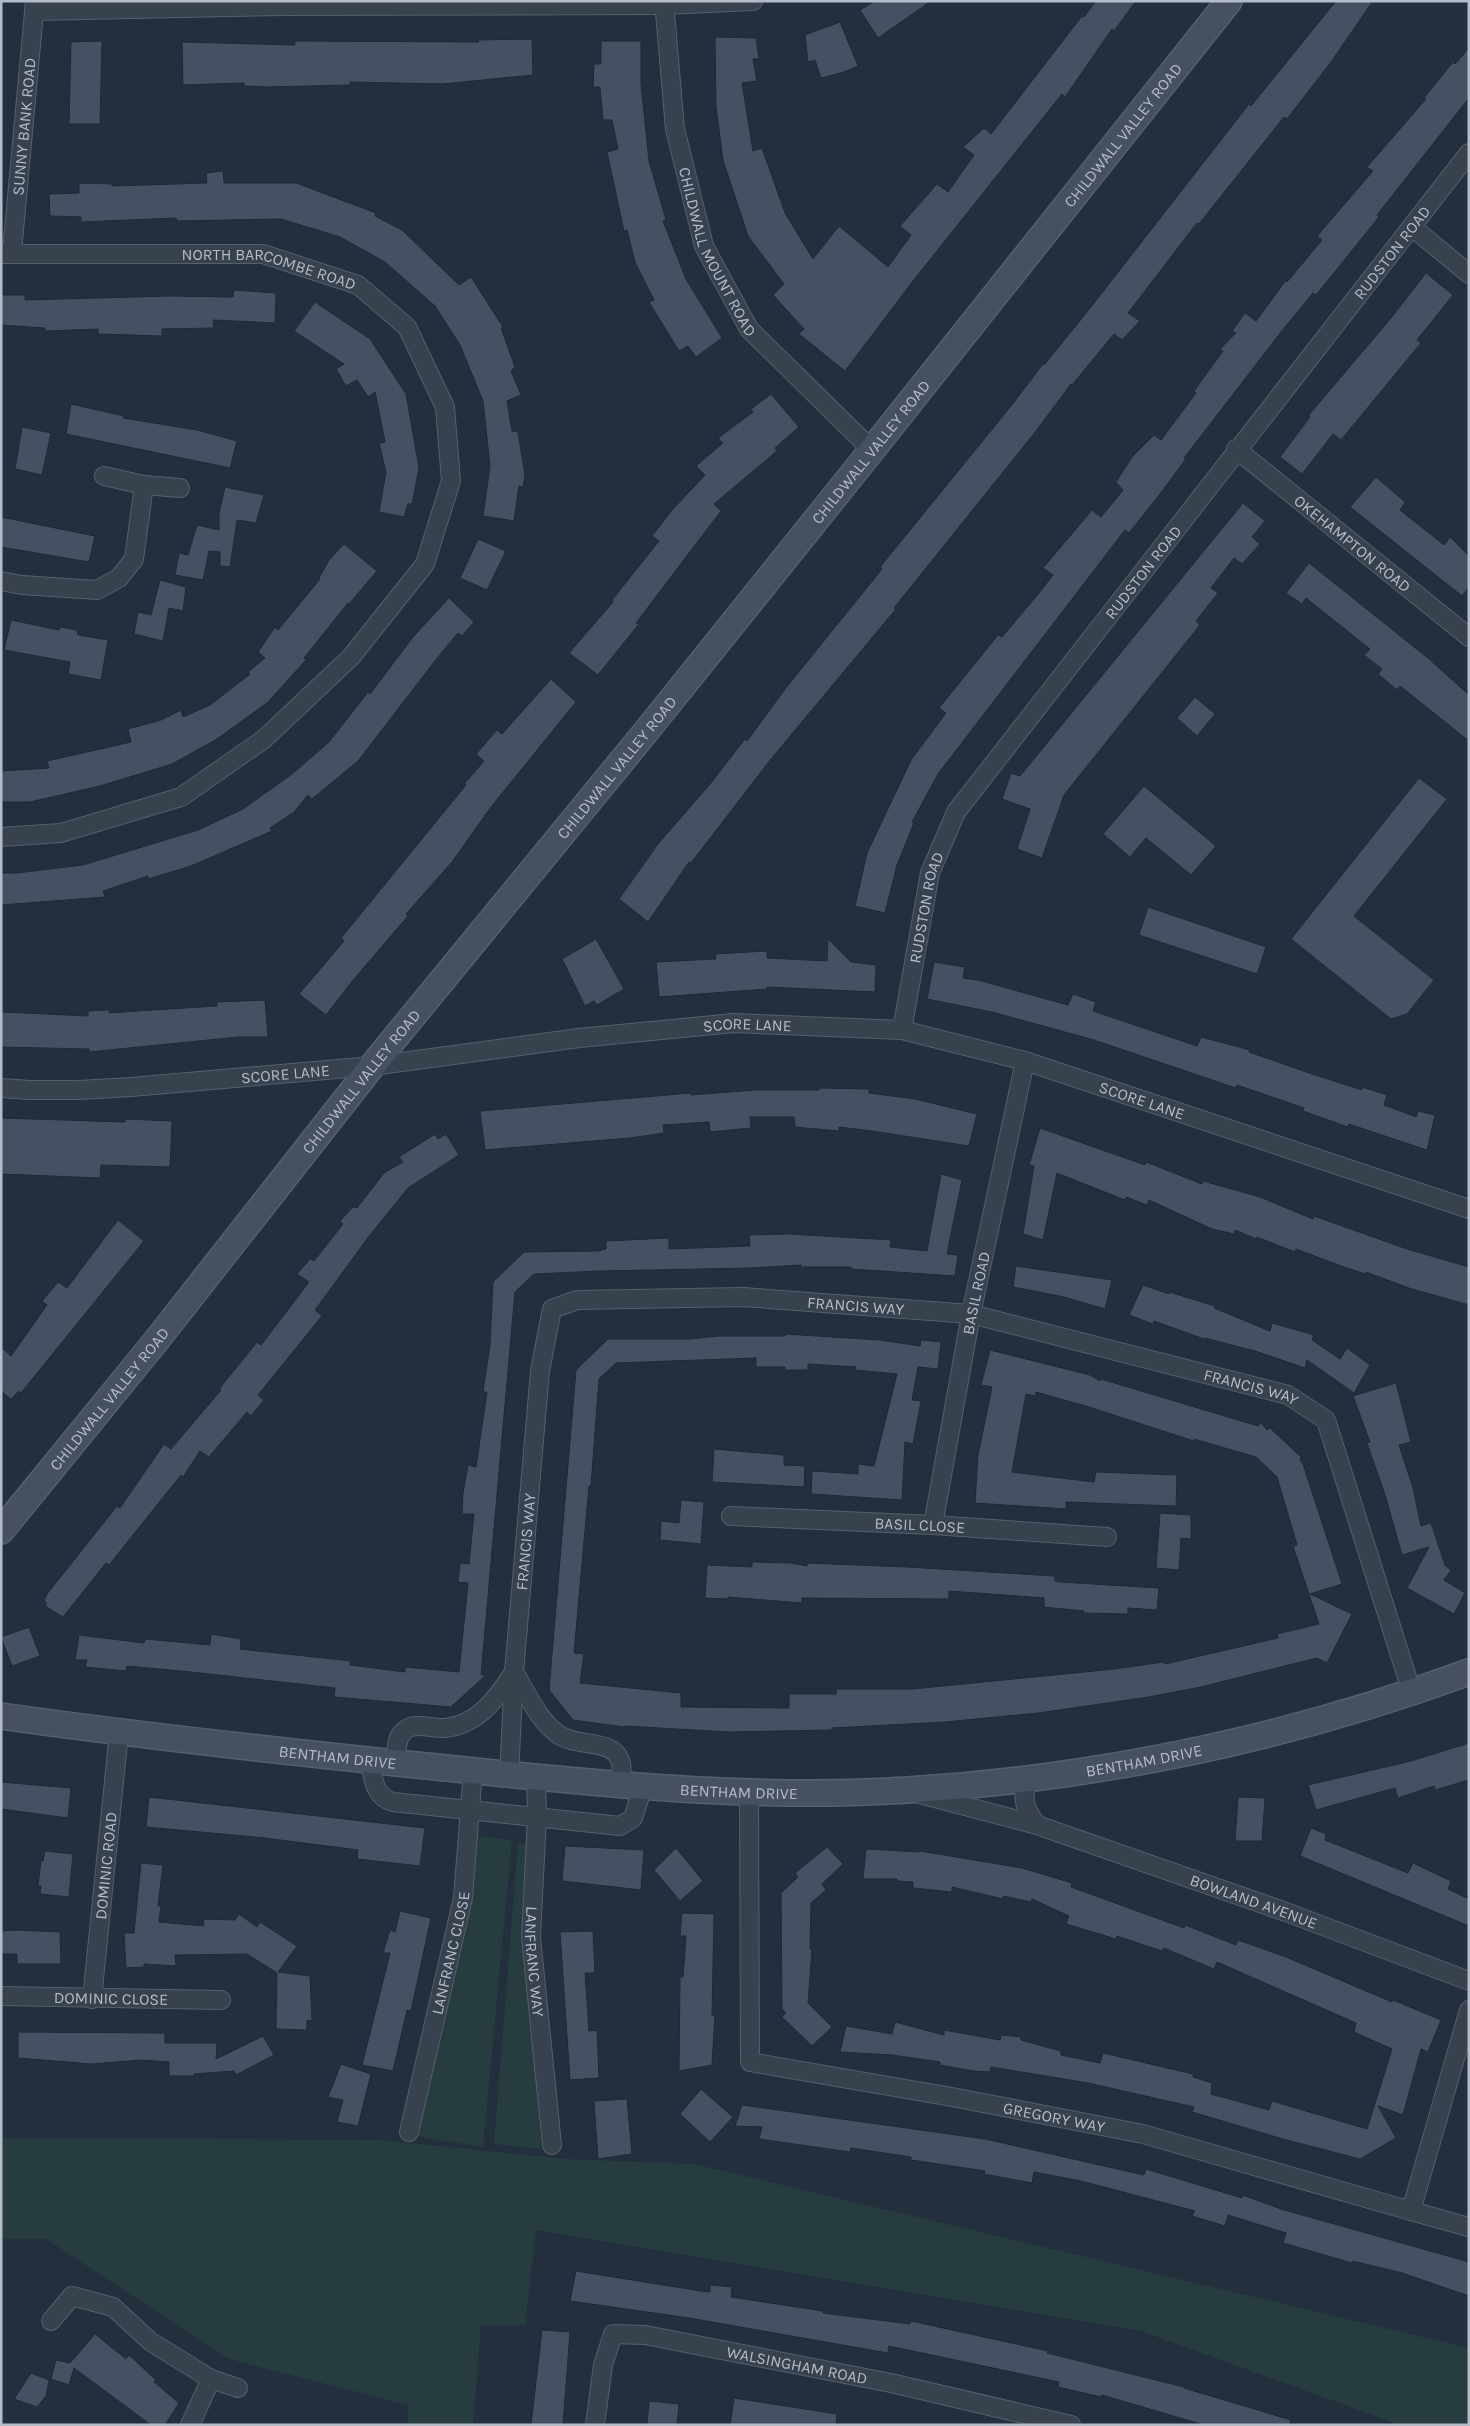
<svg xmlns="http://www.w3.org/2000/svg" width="1470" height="2426" font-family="Karla,sans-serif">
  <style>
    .green { fill: #263c3f }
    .building { fill: #455162; stroke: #1f2835 }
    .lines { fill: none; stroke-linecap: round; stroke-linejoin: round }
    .street-casing { stroke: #565f6c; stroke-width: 20 }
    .secondary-casing { stroke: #565f6c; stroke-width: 28 }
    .street { stroke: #38414e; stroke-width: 18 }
    .secondary { stroke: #465061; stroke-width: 25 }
    .labels { text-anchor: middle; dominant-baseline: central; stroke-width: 4; stroke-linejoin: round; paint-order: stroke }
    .street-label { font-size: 16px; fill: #b4bcc9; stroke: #1d2633 }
  </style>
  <rect width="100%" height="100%" fill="#242f3e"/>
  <g class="green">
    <polygon points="476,1836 512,1840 483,2147 414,2136"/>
    <polygon points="518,1843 527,1844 524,1895 541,2149 494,2144"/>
    <polygon points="1,2138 381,2140 565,2159 694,2164 1469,2348 1469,2425 1400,2425 1141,2331 536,2230 525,2325 481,2325 473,2425 408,2425 408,2405 229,2359 46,2239 1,2239"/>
  </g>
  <g class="building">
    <polygon points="875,1 931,1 878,38 860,10"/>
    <polygon points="1096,1 1136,1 1114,31 1112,29 1065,97 1062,94 913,281 845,371 799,334 804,329 773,295 784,284 748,236 723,160 716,107 715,37 756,38 759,59 753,59 757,81 742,83 753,151 762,148 785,213 813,259 839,226 888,267 911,235 900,226 937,184 948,192 974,155 963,147 984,128 991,134 1082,16 1084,17"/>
    <polygon points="1336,1 1373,1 1331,62 1287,119 1284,117 1199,224 1197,223 1128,313 1140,321 1122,340 1114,334 1072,385 1071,384 1036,431 894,608 896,609 771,759 691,863 689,862 648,922 619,899 658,844 710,784 745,739 747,741 785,689 882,569 880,567 1011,406 1043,364 1044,365 1087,312 1249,104 1251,106"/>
    <polygon points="840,22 858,66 841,73 821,78 815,60 808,62 805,35"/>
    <polygon points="532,39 533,75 443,84 350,82 350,85 266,87 244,86 244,83 183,85 182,42 295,45 295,41 479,42 478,40"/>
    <polygon points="102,41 100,124 69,124 71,42"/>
    <polygon points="601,41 641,41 641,84 649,161 666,220 663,221 686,279 722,338 696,357 688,346 679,351 649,302 654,300 635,262 627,230 624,231 607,152 618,149 612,120 603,120 600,87 593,87 594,64 601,64"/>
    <polygon points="1469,48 1469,98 1377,215 1379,217 1346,258 1316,295 1313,293 1281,332 1184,458 1186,459 1160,494 1129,533 1125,530 938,774 912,822 914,823 897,865 885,913 855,906 867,853 911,760 946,713 939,708 998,635 1002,637 1039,593 1053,575 1043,568 1092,510 1101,517 1123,490 1116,482 1132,457 1154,435 1161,440 1196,393 1194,391 1223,351 1220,349 1236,333 1232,331 1245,313 1256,321 1286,280 1287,282 1322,240 1317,236 1373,171 1367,167 1426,99 1424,98 1453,62 1455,64"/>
    <polygon points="223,171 224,183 296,183 376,213 375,216 402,230 459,285 471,277 503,327 501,328 515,367 511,371 521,395 507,401 512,431 518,432 525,475 523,487 519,486 514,521 483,516 490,466 483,401 460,345 435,306 385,262 340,237 281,219 177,221 176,218 81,222 81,217 50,216 49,194 79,193 79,183 112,184 112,186 207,183 206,173"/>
    <polygon points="1426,273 1453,295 1417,340 1421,343 1341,440 1333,434 1302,474 1280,457 1310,417 1308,416 1391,318"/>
    <polygon points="234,290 276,293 275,323 213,320 214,328 162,329 162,336 98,334 98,329 45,331 45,328 1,325 1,295 25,295 25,300 169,296 233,297"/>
    <polygon points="315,302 370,339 406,394 419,468 412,504 408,504 404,517 379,512 386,472 379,443 385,442 375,392 368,397 357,380 346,386 336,369 344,364 294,331"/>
    <polygon points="771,394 799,427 775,448 777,451 714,504 721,511 636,623 639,624 598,675 569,653 613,602 612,600 659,541 652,536 672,510 705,475 696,466 723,443 718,438 753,412 751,409"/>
    <polygon points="71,404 124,416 123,418 197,430 237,441 230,468 66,434"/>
    <polygon points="22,427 51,433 42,475 15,469"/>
    <polygon points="1376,477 1405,502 1400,510 1444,545 1450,537 1469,556 1469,587 1462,596 1350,507"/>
    <polygon points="225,487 264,495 256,523 237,520 230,567 220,566 220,552 209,551 203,580 175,575 179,553 188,555 197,525 219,530 219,513"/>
    <polygon points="1243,503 1265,521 1252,537 1260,544 1242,564 1234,558 1211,588 1218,593 1196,621 1200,625 1064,795 1042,858 1017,849 1030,809 1002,799 1011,773 1020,776"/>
    <polygon points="1,517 95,536 89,562 1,547"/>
    <polygon points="478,539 506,551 487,590 460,578"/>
    <polygon points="344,544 377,571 349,604 348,603 304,658 306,660 268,702 217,739 172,764 100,786 30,802 1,802 1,771 49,768 47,761 131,742 128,729 161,720 181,710 183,717 210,705 250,674 248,672 265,658 258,652 275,627 278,630 320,579 319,578 329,560"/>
    <polygon points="1309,563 1429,659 1469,695 1469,741 1400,686 1397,690 1378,674 1382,669 1364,655 1370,649 1306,598 1302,604 1286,593"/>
    <polygon points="160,580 186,587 183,611 169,608 163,641 134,634 138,612 151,615"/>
    <polygon points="449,598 474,622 462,636 458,633 438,657 358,761 312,799 308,795 294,812 270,828 272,831 191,866 148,879 148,876 103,891 105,897 1,905 1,873 17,873 83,865 198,830 243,809 292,774 329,742 368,692 370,694 413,637"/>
    <polygon points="11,620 59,630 60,627 77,630 78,635 108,640 101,680 68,674 70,662 4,650"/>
    <polygon points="551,679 576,702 491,807 452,862 406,914 408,916 354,979 326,1015 299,994 344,941 341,938 466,785 464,784 484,761 476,754 497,730 502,734"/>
    <polygon points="1195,697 1215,714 1197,736 1177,718"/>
    <polygon points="1419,778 1447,799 1354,916 1434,980 1407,1014 1391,1019 1291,939"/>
    <polygon points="1144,786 1216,846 1191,875 1146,838 1130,857 1103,834"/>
    <polygon points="1148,907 1266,947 1257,974 1139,935"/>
    <polygon points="596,939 624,989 597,1005 594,1001 585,1006 562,959"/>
    <polygon points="828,939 851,962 876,965 875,992 767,987 767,989 659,997 656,962 716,959 715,954 767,951 767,958 827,961"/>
    <polygon points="934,962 965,967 963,978 978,980 1068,1005 1073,994 1096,1002 1093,1011 1197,1046 1201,1037 1250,1050 1249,1052 1309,1073 1362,1090 1362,1087 1387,1095 1384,1105 1416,1117 1418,1111 1435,1115 1427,1150 1349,1124 1348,1127 1303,1111 1304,1108 1237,1085 1236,1088 1094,1040 992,1012 927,999"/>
    <polygon points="265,1000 268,1037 238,1037 89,1052 89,1049 1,1047 1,1012 3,1012 88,1016 88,1011 110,1010 109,1013 152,1010 217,1006 217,1002"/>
    <polygon points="819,1088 869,1089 869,1093 915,1099 977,1114 969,1146 872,1131 839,1127 839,1131 795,1127 794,1117 750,1117 751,1128 710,1132 709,1122 663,1125 664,1133 630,1138 485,1150 480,1111 691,1093 691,1095 755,1090 819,1090"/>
    <polygon points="1,1118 125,1122 125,1119 172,1121 170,1167 101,1165 100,1178 1,1174"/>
    <polygon points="1040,1128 1145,1165 1146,1162 1202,1184 1203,1181 1260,1197 1313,1219 1314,1216 1407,1249 1469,1267 1469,1305 1409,1288 1366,1272 1365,1274 1341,1266 1296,1249 1295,1252 1257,1237 1256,1239 1235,1230 1234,1234 1212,1229 1149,1200 1147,1205 1126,1197 1125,1200 1057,1173 1043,1240 1023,1234 1034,1166 1029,1165"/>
    <polygon points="435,1134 438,1139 446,1134 459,1155 408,1188 370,1235 315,1310 322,1316 258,1395 264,1400 251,1416 247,1412 209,1457 200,1451 183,1477 181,1475 109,1565 106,1563 63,1617 45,1606 47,1603 44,1601 47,1594 117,1506 120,1508 164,1444 171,1449 221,1390 219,1389 257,1342 261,1345 309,1282 297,1274 310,1259 314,1261 343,1224 340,1221 353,1207 357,1208 384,1173 403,1162 399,1157"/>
    <polygon points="941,1174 962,1180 947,1254 958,1255 955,1276 851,1269 851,1267 801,1267 801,1265 751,1268 598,1271 534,1274 515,1292 481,1675 486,1675 451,1707 334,1697 335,1688 191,1672 127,1666 126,1671 85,1667 87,1660 75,1660 79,1635 144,1643 145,1639 210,1645 211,1634 241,1639 240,1649 351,1661 350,1665 405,1672 405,1667 459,1672 468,1583 458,1582 460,1563 469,1564 474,1514 462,1514 463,1493 468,1465 476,1467 487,1392 483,1392 490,1344 493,1282 524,1252 598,1251 606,1249 606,1241 669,1238 669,1249 750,1246 749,1235 789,1234 891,1240 890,1247 927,1251"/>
    <polygon points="118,1220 144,1241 21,1393 19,1391 11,1399 1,1391 1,1347 11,1356 47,1305 42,1301 58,1282 67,1288"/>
    <polygon points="1016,1266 1112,1280 1105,1309 1064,1297 1013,1287"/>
    <polygon points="1143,1285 1169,1294 1169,1292 1215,1306 1214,1308 1270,1331 1272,1323 1314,1335 1312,1340 1340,1359 1347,1348 1370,1365 1354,1393 1307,1360 1305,1368 1255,1351 1205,1338 1204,1339 1154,1321 1153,1324 1129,1315"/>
    <polygon points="785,1334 880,1340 920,1346 921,1340 941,1342 938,1369 918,1367 912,1400 921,1401 913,1444 905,1442 902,1500 811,1494 812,1471 858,1474 858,1464 874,1466 897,1374 855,1370 856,1367 808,1364 808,1370 785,1370 785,1367 756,1367 756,1358 616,1363 599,1379 591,1486 589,1486 574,1653 584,1654 580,1683 681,1693 681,1707 789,1708 789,1694 836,1694 836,1689 913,1689 1114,1669 1164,1662 1165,1664 1278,1638 1277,1634 1319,1624 1293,1546 1297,1545 1277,1477 1256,1457 1194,1439 1194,1441 1089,1407 1036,1392 1035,1396 1026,1394 1012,1472 1094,1482 1096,1472 1177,1475 1176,1506 1066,1502 1066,1509 975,1503 978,1455 992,1387 981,1385 990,1350 1090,1375 1100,1381 1101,1379 1258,1426 1261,1423 1267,1430 1270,1428 1301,1457 1300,1460 1303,1464 1342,1584 1310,1594 1352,1614 1327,1663 1317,1658 1201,1687 1149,1697 1038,1713 945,1722 832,1728 832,1730 729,1732 624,1726 624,1727 573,1720 549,1690 576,1370 608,1339 690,1339 718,1336 785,1336"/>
    <polygon points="1396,1383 1411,1442 1399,1445 1413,1488 1421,1526 1431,1523 1445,1565 1451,1570 1444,1580 1465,1593 1454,1614 1407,1588 1429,1547 1402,1555 1386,1498 1367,1443 1370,1442 1353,1396"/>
    <polygon points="714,1449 784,1455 784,1465 805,1466 804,1487 712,1482"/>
    <polygon points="681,1500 704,1502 701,1544 660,1540 661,1521 679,1523"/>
    <polygon points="1160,1513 1191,1515 1191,1539 1181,1538 1179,1570 1156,1568"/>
    <polygon points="752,1562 791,1563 807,1566 807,1563 907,1567 1055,1576 1055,1581 1060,1582 1159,1588 1157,1610 1128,1608 1128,1614 1083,1613 1084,1611 1044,1607 1044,1598 949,1591 949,1599 802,1598 802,1603 728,1597 728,1599 705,1598 707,1565 752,1567"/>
    <polygon points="29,1627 40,1656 12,1666 1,1637"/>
    <polygon points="1469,1743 1469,1780 1435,1790 1434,1786 1398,1798 1395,1788 1316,1810 1308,1785 1411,1761"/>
    <polygon points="1,1782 71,1788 68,1818 1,1809"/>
    <polygon points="149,1797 425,1828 420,1866 357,1859 358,1850 265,1838 146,1827"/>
    <polygon points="1238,1797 1265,1798 1262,1841 1235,1841"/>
    <polygon points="1311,1828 1326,1834 1325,1840 1408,1873 1413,1863 1451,1881 1448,1889 1469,1899 1469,1926 1300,1856"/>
    <polygon points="565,1846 644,1850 641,1890 562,1881"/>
    <polygon points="827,1847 843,1864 822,1884 826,1890 811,1903 810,1949 812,1950 808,2003 832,2027 812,2046 782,2017 786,2013 782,2009 781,1893 798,1877 795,1873"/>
    <polygon points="676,1848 703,1881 680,1901 654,1870"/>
    <polygon points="866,1849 920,1852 920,1851 1022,1868 1072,1883 1071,1887 1184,1928 1185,1925 1236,1945 1238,1940 1286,1957 1392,2002 1393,2000 1441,2020 1428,2052 1421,2049 1403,2115 1378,2106 1396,2138 1360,2159 1283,2139 1192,2112 1194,2107 1088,2083 991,2067 990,2072 973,2071 940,2065 940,2062 892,2055 840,2052 846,2026 892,2034 895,2022 944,2035 944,2030 1000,2040 1001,2035 1021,2037 1021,2040 1061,2051 1061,2055 1100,2063 1103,2053 1193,2074 1193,2077 1212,2083 1211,2094 1269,2110 1272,2101 1367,2129 1392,2049 1354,2032 1356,2023 1217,1962 1214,1969 1164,1948 1162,1951 1117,1936 1116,1939 1066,1924 1069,1916 1032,1899 1031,1902 1003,1896 1003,1899 952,1887 952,1892 913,1888 913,1882 897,1881 897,1879 863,1879"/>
    <polygon points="45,1851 73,1854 69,1897 40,1894 41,1886 38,1886 41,1860 43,1861"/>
    <polygon points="141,1863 163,1865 158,1906 161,1906 159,1922 204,1926 203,1919 235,1920 239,1914 257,1927 260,1922 297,1946 278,1972 310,1976 312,2021 307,2020 307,2030 276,2029 277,1973 247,1954 175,1955 176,1966 144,1964 144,1967 126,1968 124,1933 134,1933"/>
    <polygon points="400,1911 431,1918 411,2011 407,2010 393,2071 362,2065 390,1953 383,1953 390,1930 395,1932"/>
    <polygon points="682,1913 714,1914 712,2015 715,2016 712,2065 679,2071 680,1977 683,1977 686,1936 680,1936"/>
    <polygon points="17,1930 60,1932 61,1964 17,1964 17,1954 1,1954 1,1931"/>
    <polygon points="593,1931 595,1973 585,1973 589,2031 597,2030 599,2078 570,2080 560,1932"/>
    <polygon points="18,2032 165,2033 165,2043 217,2043 216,2059 263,2036 274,2055 236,2075 234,2071 194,2074 194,2076 169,2076 169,2062 142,2060 91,2064 18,2058"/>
    <polygon points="341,2064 371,2074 358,2126 337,2122 343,2100 328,2097"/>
    <polygon points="701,2089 733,2117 710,2142 680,2114"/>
    <polygon points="627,2099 632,2154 598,2159 594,2101"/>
    <polygon points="742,2105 985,2139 1144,2175 1146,2169 1242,2198 1243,2195 1281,2209 1469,2262 1469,2296 1402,2273 1353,2261 1352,2263 1283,2243 1286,2233 1228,2215 1225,2226 1192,2216 1195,2211 1081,2181 1034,2172 1032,2183 984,2174 985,2171 911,2160 911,2157 851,2148 850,2152 759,2139 762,2127 735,2126"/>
    <polygon points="576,2271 701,2291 710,2292 710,2285 732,2287 731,2297 823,2311 823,2313 910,2324 911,2321 1048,2351 1047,2353 1184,2387 1184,2388 1291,2420 1290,2425 1204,2425 1102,2395 1101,2397 1058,2387 1059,2382 889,2346 888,2353 689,2318 570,2301"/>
    <polygon points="542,2330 570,2332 563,2425 531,2425"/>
    <polygon points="95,2334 126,2359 129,2355 156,2380 154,2382 179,2403 165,2425 151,2425 74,2368 69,2385 51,2379 56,2360 70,2363"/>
    <polygon points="31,2373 49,2380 46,2396 37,2407 14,2399"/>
    <polygon points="734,2398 837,2414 836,2425 730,2425"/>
    <polygon points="649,2401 679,2404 677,2425 647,2425"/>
  </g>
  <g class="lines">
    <g class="street-casing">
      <g id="street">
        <path id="s1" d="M664 1 675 129 704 246 749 329 872 450"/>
        <polyline points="34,11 284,6 664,5 753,1"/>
        <polyline points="1412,227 1469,274"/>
        <path id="s2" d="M12 252 35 1"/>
        <path id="s3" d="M1 254H263L358 285 407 327 445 407 451 481 425 564 351 657 264 739 181 797 61 833 1 837"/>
        <path id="s4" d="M1236 449 1469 637"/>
        <polyline points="144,485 180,488"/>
        <polyline points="1,581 22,585 97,590 119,578 134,559 144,485 104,476"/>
        <path id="s5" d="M902 1030 930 873 956 812 1469 153"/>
        <path id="s6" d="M1 1088 30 1090H79L131 1087 372 1066 579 1038 734 1023 902 1030 1025 1061 1469 1209"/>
        <path id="s7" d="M731 1516 933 1525 1107 1537"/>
        <path id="s8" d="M933 1525 971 1314 1025 1061"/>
        <path d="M370 1761C373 1778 374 1797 393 1802L620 1826 633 1818 643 1787"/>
        <path d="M396 1763C397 1753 395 1738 404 1731 414 1721 432 1729 445 1728 478 1725 498 1697 514 1672 526 1692 537 1717 555 1732 577 1750 614 1736 621 1763 622 1770 621 1779 621 1786"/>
        <path id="s9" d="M509 1776 514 1672 540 1371 552 1309 577 1300 743 1297 971 1314 1288 1395 1326 1420 1412 1693"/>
        <path id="s10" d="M536 1778 537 1817 531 1937 552 2145"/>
        <path d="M1027 1779C1022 1798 1024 1809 1037 1825"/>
        <path id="s11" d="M749 1793 750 2062 952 2097 1143 2134 1411 2211 1469 2010"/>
        <path id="s12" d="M916 1793 1037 1825 1286 1912 1469 1981"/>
        <path id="s13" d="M1 1996 221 2000"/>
        <path id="s14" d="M92 1999 119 1732"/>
        <path id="s15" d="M409 2132 463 1898 473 1771"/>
        <polyline points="1411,2211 1469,2227"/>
        <polyline points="51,2321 72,2296 113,2307 151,2342 211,2379 190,2425"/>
        <polyline points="211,2379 238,2388"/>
        <path id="s16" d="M595 2425 603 2365 613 2334 645 2335 891 2383 1071 2425"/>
      </g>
    </g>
    <g class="secondary-casing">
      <g id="secondary">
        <path id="s17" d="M1 1531 156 1341 372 1066 644 734 872 450 1229 1"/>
        <path id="s18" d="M1 1716C149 1737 298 1753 446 1768 600 1784 753 1800 908 1790 1099 1778 1289 1738 1469 1672"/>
      </g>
    </g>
    <use href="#street" class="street"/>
    <use href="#secondary" class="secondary"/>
  </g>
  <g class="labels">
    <g class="street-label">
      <text stroke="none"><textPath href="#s2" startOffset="126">SUNNY BANK ROAD</textPath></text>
      <text stroke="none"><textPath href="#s17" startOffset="1791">CHILDWALL VALLEY ROAD</textPath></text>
      <text stroke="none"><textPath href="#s1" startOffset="259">CHILDWALL MOUNT ROAD</textPath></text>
      <text stroke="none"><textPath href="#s5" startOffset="935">RUDSTON ROAD</textPath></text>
      <text stroke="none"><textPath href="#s3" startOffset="270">NORTH BARCOMBE ROAD</textPath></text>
      <text stroke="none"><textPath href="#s17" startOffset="1386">CHILDWALL VALLEY ROAD</textPath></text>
      <text stroke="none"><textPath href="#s4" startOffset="150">OKEHAMPTON ROAD</textPath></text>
      <text stroke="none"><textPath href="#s5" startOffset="530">RUDSTON ROAD</textPath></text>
      <text stroke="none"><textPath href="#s17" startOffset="981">CHILDWALL VALLEY ROAD</textPath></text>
      <text stroke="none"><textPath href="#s5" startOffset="125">RUDSTON ROAD</textPath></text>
      <text stroke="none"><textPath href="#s6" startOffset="750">SCORE LANE</textPath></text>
      <text stroke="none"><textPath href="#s6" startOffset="285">SCORE LANE</textPath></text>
      <text stroke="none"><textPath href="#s17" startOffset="576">CHILDWALL VALLEY ROAD</textPath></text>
      <text stroke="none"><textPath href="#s6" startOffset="1155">SCORE LANE</textPath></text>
      <text stroke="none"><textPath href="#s8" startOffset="236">BASIL ROAD</textPath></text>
      <text stroke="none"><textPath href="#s9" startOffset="775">FRANCIS WAY</textPath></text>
      <text stroke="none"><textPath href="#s9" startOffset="1180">FRANCIS WAY</textPath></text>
      <text stroke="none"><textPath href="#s17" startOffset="171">CHILDWALL VALLEY ROAD</textPath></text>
      <text stroke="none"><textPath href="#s7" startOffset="189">BASIL CLOSE</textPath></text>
      <text stroke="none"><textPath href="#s9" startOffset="235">FRANCIS WAY</textPath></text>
      <text stroke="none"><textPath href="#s18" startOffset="339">BENTHAM DRIVE</textPath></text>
      <text stroke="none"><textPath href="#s18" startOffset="1149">BENTHAM DRIVE</textPath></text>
      <text stroke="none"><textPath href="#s18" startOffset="742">BENTHAM DRIVE</textPath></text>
      <text stroke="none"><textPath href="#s14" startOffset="134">DOMINIC ROAD</textPath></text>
      <text stroke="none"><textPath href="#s12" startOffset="355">BOWLAND AVENUE</textPath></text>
      <text stroke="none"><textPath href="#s15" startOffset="184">LANFRANC CLOSE</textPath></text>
      <text stroke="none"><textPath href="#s10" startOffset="184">LANFRANC WAY</textPath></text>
      <text stroke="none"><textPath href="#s13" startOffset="110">DOMINIC CLOSE</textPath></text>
      <text stroke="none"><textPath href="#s11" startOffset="578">GREGORY WAY</textPath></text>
      <text stroke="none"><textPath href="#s16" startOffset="280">WALSINGHAM ROAD</textPath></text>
    </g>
  </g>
  <rect width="1470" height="2426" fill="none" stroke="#b4bcc9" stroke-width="5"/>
</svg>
